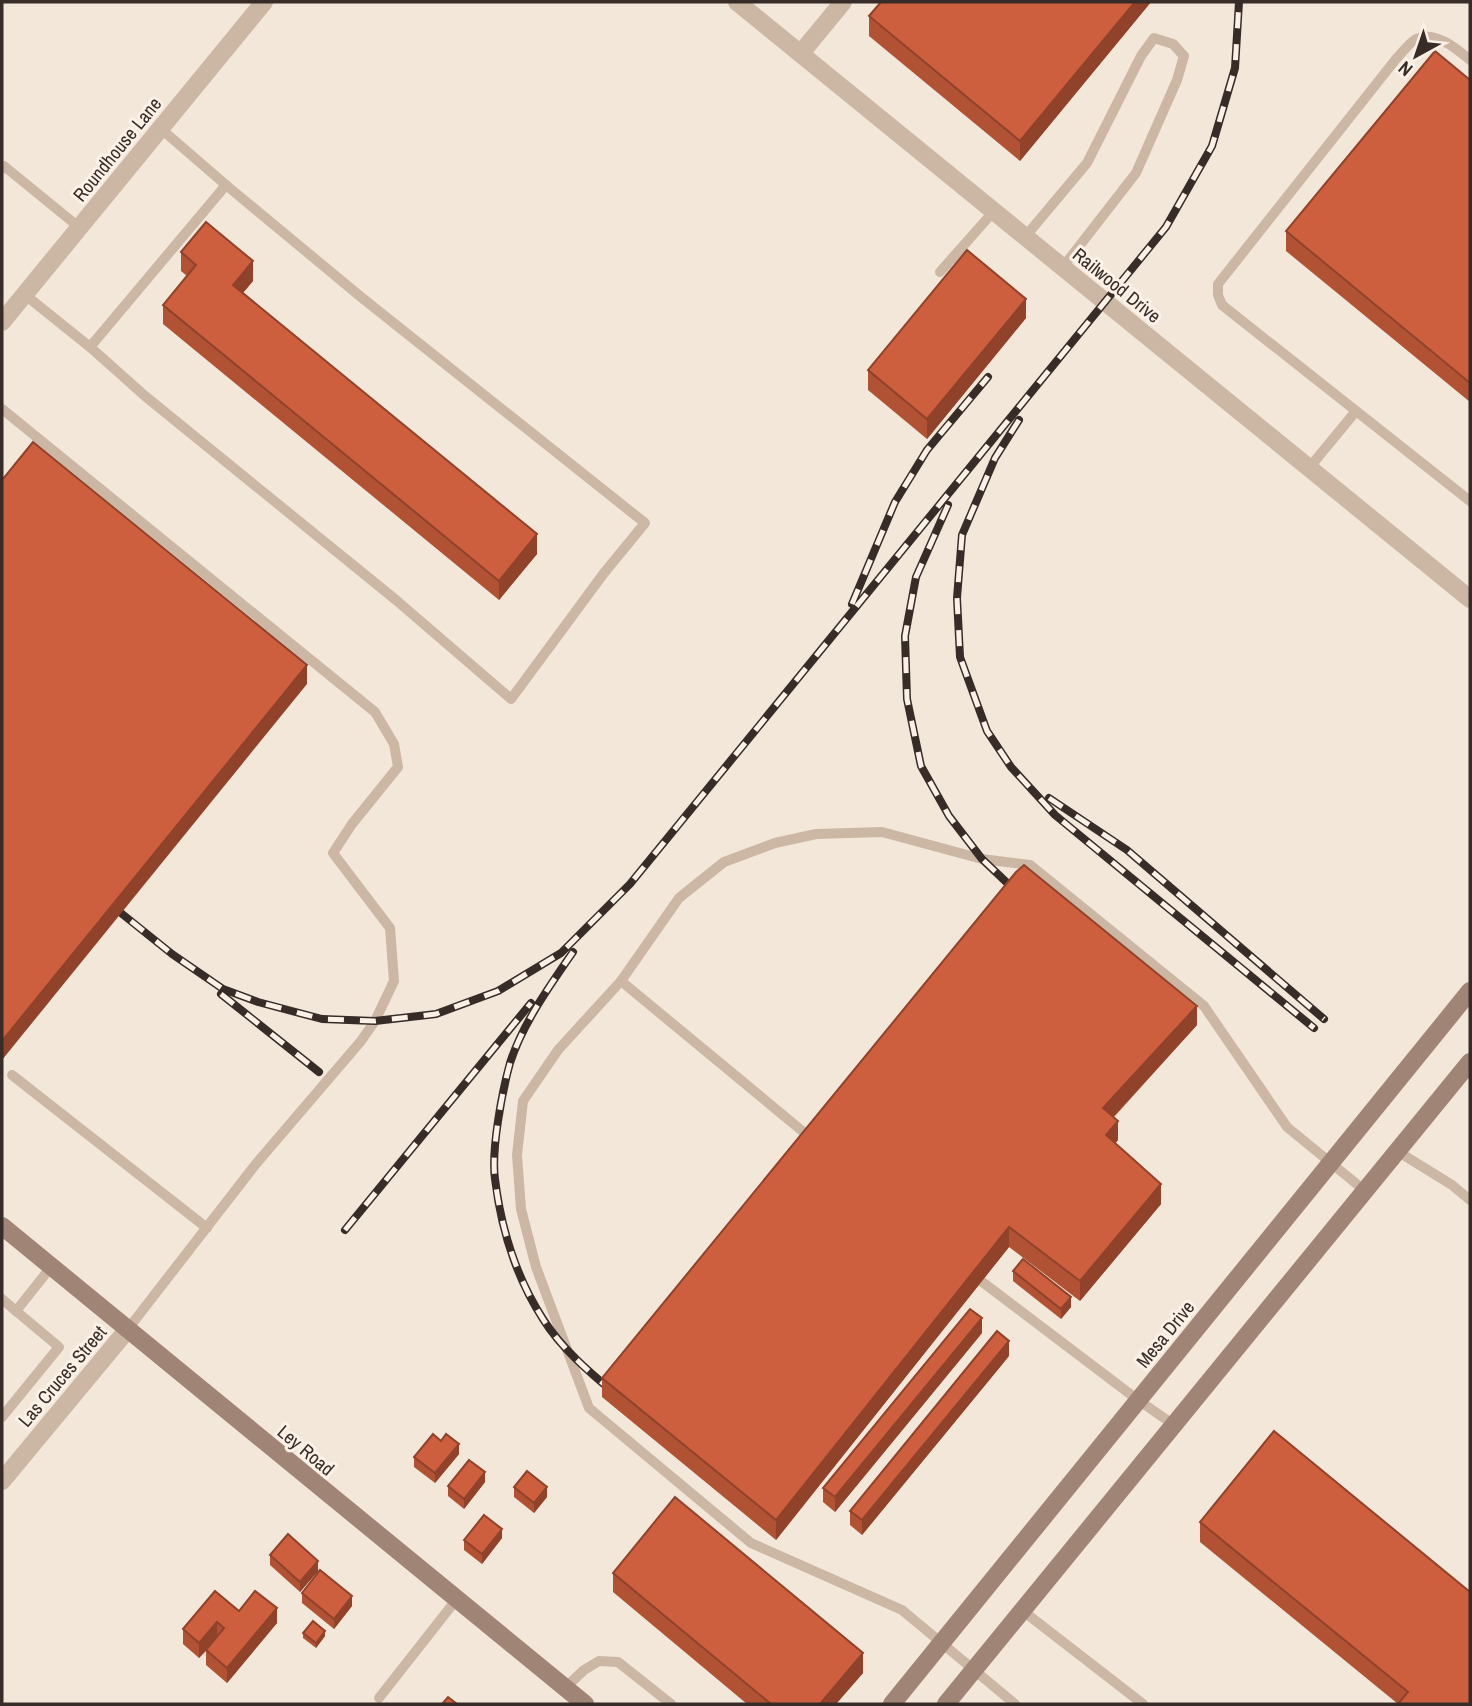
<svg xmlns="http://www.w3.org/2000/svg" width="1472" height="1706" font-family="'Archivo Narrow',sans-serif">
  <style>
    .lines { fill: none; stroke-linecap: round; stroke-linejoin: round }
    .service { stroke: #ccb7a5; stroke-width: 10 }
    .minor { stroke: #ccb7a5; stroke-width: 18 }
    .secondary { stroke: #a08576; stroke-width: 18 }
    .rail-casing { stroke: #372c27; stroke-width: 8 }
    .rail { stroke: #fbf1e7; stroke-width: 5; stroke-dasharray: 16; stroke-linecap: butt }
    .wall { fill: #b15235 }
    .shaded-wall { fill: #90422b }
    .building { fill: #ce5f3e; stroke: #90422b; stroke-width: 2 }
    .labels { text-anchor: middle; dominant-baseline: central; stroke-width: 6; stroke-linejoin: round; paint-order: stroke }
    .street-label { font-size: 19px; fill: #372c27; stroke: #fbf1e7 }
  </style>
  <rect width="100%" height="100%" fill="#f3e7da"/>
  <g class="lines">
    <g class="service">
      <path d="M1470 60C1457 49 1435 30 1416 39 1409 43 1402 53 1396 59L1218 284V295L1222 305 1470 501"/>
      <polyline points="2,169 4,166 80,228"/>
      <polyline points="1025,237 1087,163 1141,56 1154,38 1173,44 1184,56 1177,80 1136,173 1063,267"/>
      <polyline points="940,272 994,211"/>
      <polyline points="24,294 90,347 226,185 160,128"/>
      <polyline points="90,347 145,396 396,600 511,699 604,573 645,523 361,297 226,185"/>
      <polyline points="2,409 375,712 394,744 398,767 352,824 333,853 390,928 394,981 375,1021 361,1041 255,1165 128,1329"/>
      <polyline points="1309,468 1356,411"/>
      <polyline points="621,981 812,1139"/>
      <polyline points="12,1075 207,1228"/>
      <polyline points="1397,1151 1452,1185 1470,1200"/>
      <polyline points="981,1281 1138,1400 1174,1425"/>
      <polyline points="2,1299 16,1311 51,1267"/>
      <polyline points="2,1417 59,1347 16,1311"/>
      <polyline points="1023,1611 1143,1704"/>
      <polyline points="565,1688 584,1670 599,1661 618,1662 671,1704"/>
      <polyline points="379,1698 456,1600"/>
      <polyline points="1015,1704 902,1610 751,1543 589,1408 536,1267 521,1209 517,1155 523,1101 558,1050 621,981 679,898 724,862 775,843 816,834 882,832 982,859 1030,865 1204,1006 1287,1127 1364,1190"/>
    </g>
    <g class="minor">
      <polyline points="737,2 1470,599"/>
      <polyline points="801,53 843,2"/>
      <polyline points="2,322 264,2"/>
      <polyline points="2,1481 128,1329"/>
    </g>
    <g class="secondary">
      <polyline points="2,1226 585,1704"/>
      <polyline points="892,1704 1470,991"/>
      <polyline points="946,1704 1470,1062"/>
    </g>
    <g class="rail-casing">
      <g id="rail">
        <polyline points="1019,420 995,458 962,535 957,598 960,657 987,731 1011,767 1055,815 1314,1028"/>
        <polyline points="948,505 916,577 905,636 907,699 921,766 949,816 982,859 1022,897"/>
        <polyline points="852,604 895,502 927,450 988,377"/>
        <polyline points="1049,798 1127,850 1324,1019"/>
        <polyline points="106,901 172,954 223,989 258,1002 322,1019 375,1021 436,1014 498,991 561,953 630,884 1166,227 1212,146 1235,68 1239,2"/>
        <path d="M573 952C549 987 523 1023 510 1063 502 1092 491 1150 495 1179 501 1228 516 1277 543 1319 561 1348 590 1373 617 1395"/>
        <polyline points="221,994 319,1072"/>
        <polyline points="345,1230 531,1003"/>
      </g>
    </g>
    <use href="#rail" class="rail"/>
  </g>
  <g class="wall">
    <polygon points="1151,2 1020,161 869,36 869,16"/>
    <polygon points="1470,80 1470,402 1286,251 1286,231"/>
    <polygon points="181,252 253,281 243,293 537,554 499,600 163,324 163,305 187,276 181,271"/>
    <polygon points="1026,318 927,439 868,390 868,370"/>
    <polygon points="1197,1025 1114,1117 1118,1140 1115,1143 1161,1204 1080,1301 1009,1247 776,1540 602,1397 602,1378"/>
    <polygon points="1013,1271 1071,1307 1061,1319 1013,1281"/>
    <polygon points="982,1333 835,1512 823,1502 823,1488"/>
    <polygon points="1009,1356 862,1535 850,1525 850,1511"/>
    <polygon points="459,1454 435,1483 414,1467 414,1457"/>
    <polygon points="485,1482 464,1509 448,1496 448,1486"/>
    <polygon points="514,1487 547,1497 534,1513 514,1497"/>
    <polygon points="1200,1522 1470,1704 1398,1704 1200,1542"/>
    <polygon points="502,1538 482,1564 464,1550 464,1540"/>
    <polygon points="270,1555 318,1571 300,1592 270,1565"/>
    <polygon points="613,1573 863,1673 836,1704 747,1704 613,1592"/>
    <polygon points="302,1593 352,1606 334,1629 302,1603"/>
    <polygon points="239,1611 277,1623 227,1683 206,1665 206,1651 199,1658 183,1644 183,1629"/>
    <polygon points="303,1633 325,1636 316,1648 303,1638"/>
  </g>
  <g class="shaded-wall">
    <polygon points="1135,2 1151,2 1020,161 1020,141"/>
    <polygon points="253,261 253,281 233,304 233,285"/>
    <polygon points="1026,299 1026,318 927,439 927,419"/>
    <polygon points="537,534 537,554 499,600 499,581"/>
    <polygon points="307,665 307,684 2,1060 2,1041"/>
    <polygon points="1197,1006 1197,1025 1103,1128 1103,1108"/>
    <polygon points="1118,1121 1118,1140 1106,1155 1106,1135"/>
    <polygon points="1161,1184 1161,1204 1080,1301 1080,1281"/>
    <polygon points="1009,1227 1009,1247 776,1540 776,1520"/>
    <polygon points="1071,1297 1071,1307 1061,1319 1061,1309"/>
    <polygon points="982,1318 982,1333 835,1512 835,1497"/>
    <polygon points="1009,1341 1009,1356 862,1535 862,1520"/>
    <polygon points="459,1444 459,1454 435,1483 435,1473"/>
    <polygon points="485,1472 485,1482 464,1509 464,1499"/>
    <polygon points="547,1487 547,1497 534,1513 534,1503"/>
    <polygon points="502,1529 502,1538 482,1564 482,1554"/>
    <polygon points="318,1561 318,1571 300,1592 300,1582"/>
    <polygon points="352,1596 352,1606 334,1629 334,1619"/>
    <polygon points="277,1608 277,1623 227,1683 227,1668"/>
    <polygon points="217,1622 217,1637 199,1658 199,1643"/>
    <polygon points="325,1631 325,1636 316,1648 316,1643"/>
    <polygon points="863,1653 863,1673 836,1704 820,1704"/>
  </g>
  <g class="building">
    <polygon points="881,2 1135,2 1020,141 869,16"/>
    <polygon points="1435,51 1470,80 1470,383 1286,231"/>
    <polygon points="206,222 253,261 233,285 537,534 499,581 163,305 196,265 181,252"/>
    <polygon points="967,250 1026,299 927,419 868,370"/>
    <polygon points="33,442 307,665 2,1041 2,480"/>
    <polygon points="1024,865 1197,1006 1103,1108 1118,1121 1106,1135 1161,1184 1080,1281 1009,1227 776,1520 602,1378 1016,872"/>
    <polygon points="1023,1259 1071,1297 1061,1309 1013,1271"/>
    <polygon points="970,1309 982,1318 835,1497 823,1488"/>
    <polygon points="997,1331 1009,1341 862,1520 850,1511"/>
    <polygon points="1274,1431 1470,1592 1470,1704 1398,1704 1408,1692 1200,1522"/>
    <polygon points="433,1434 441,1441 446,1434 459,1444 435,1473 414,1457"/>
    <polygon points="469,1460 485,1472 464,1499 448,1486"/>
    <polygon points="527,1471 547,1487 534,1503 514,1487"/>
    <polygon points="675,1497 863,1653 820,1704 771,1704 613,1573"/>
    <polygon points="484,1515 502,1529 482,1554 464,1540"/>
    <polygon points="288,1534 318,1561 300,1582 270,1555"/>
    <polygon points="320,1570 352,1596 334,1619 302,1593"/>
    <polygon points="215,1591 239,1611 255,1591 277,1608 227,1668 206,1650 224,1628 217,1622 199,1643 183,1629"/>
    <polygon points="313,1621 325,1631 316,1643 303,1633"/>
    <polygon points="448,1697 457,1704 442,1704"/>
  </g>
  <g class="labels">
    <g class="street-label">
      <text transform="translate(117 149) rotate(-51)">Roundhouse Lane</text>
      <text transform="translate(1117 285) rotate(39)">Railwood Drive</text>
      <text transform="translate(1165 1334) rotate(-51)">Mesa Drive</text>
      <text transform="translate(62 1376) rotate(-50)">Las Cruces Street</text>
      <text transform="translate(306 1450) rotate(40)">Ley Road</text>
    </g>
  </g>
  <rect width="1472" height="1706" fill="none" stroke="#372c27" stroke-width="7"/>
  <g transform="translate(1416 56) rotate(220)" stroke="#fbf1e7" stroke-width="5" paint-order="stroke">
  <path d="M0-5L12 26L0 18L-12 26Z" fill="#372c27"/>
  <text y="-10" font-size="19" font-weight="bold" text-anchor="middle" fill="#372c27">N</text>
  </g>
</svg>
